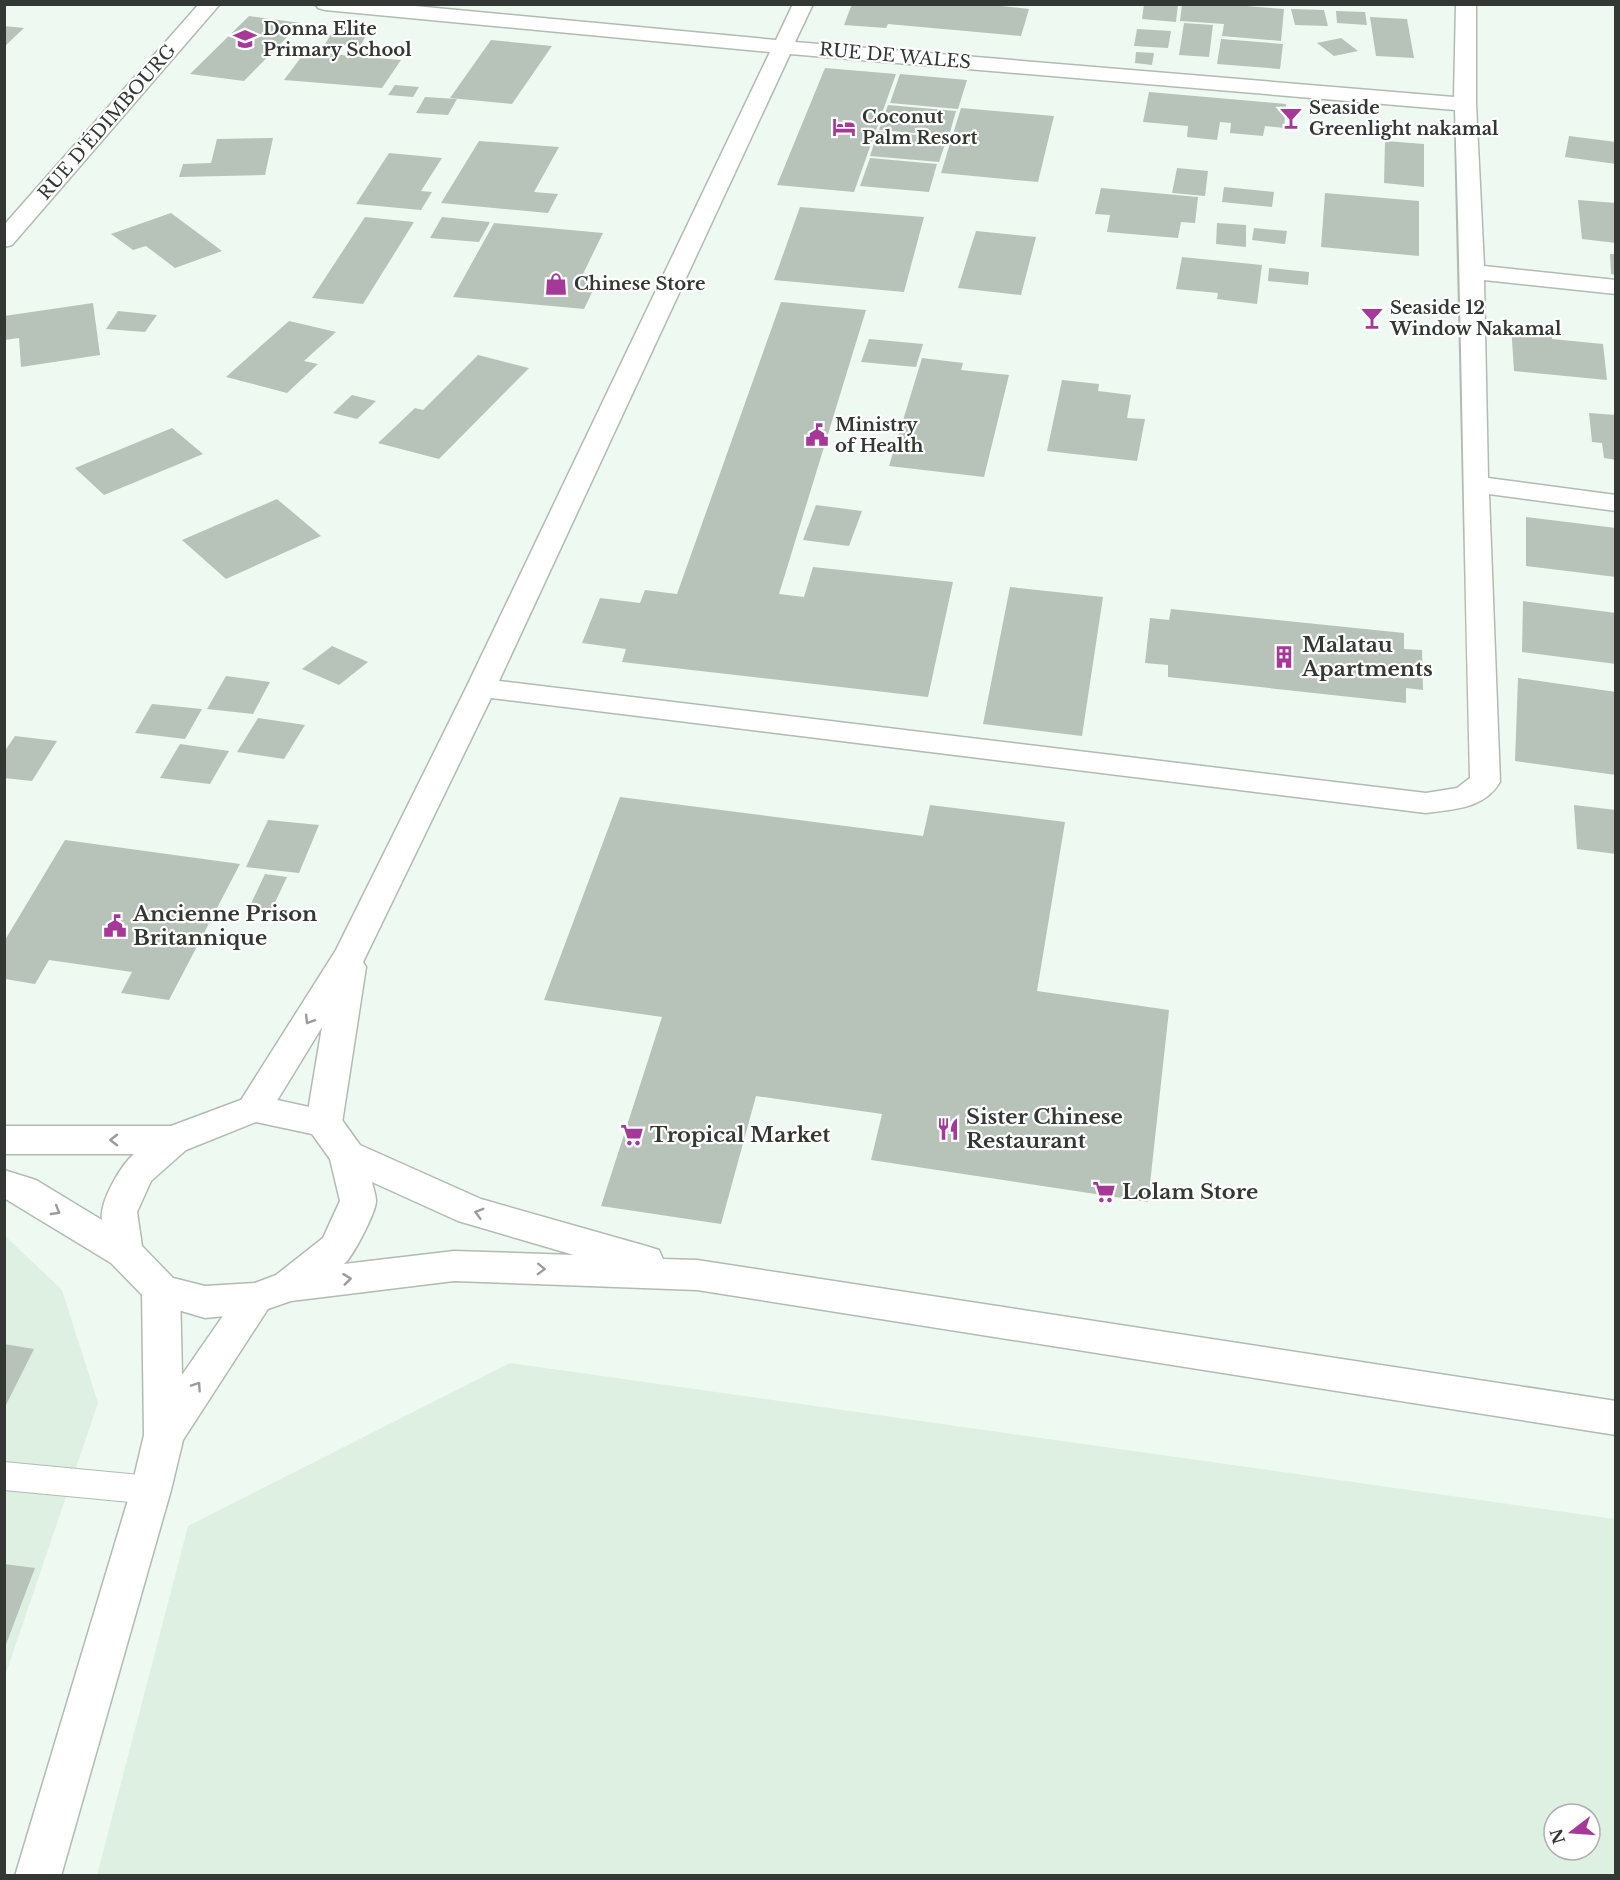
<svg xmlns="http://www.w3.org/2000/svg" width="1620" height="1880" font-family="'Libre Baskerville',serif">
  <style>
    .built { fill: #def0e2; fill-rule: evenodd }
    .building { fill: #b7c2b9 }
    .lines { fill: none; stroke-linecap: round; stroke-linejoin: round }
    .service-casing { stroke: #b0bbb2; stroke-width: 2 }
    .minor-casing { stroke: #b0bbb2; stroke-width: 3 }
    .tertiary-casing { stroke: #b0bbb2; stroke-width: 3 }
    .service { fill: #fff; fill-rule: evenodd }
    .minor { fill: #fff; fill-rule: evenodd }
    .tertiary { fill: #fff; fill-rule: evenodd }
    .oneway { stroke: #9a9c9a }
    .labels { text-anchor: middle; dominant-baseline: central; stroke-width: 4.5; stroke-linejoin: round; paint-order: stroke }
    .far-poi-label { font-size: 18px; font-weight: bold; fill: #343835; stroke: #fff; text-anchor: start }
    .far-street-label { font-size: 18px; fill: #343835; stroke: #fff }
    .poi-label { font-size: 21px; font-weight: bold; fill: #343835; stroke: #fff; text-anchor: start }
  </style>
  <rect width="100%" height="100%" fill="#eefaf1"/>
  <g class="built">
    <polygon points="5,1236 62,1290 98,1403 5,1676"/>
    <path d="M510 1363 1615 1519V1875H97L188 1526ZM1554 1814H1590V1850H1554Z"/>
  </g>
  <g class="building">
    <polygon points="852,4 1001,4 1001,6 1029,9 1021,36 888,24 886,28 844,25"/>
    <polygon points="1144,4 1178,4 1176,22 1142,19"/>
    <polygon points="1182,4 1220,4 1284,9 1281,41 1222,36 1224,24 1180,21"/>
    <polygon points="1291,9 1324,10 1328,26 1295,25"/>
    <polygon points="1336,11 1365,12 1367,25 1337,23"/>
    <polygon points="249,16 301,23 244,81 190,74"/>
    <polygon points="1370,17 1407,19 1414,58 1376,56"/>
    <polygon points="338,23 373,24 360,46 325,44"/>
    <polygon points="1184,23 1213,25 1209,57 1179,55"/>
    <polygon points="4,26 24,28 4,47"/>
    <polygon points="1137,29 1171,31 1168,48 1134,46"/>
    <polygon points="1341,38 1358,51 1334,56 1317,43"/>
    <polygon points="1221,39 1283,44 1280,69 1217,64"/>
    <polygon points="491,40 552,46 512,104 450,98"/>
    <polygon points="305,52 401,60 382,88 284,80"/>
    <polygon points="1136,52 1154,53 1152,65 1135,63"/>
    <polygon points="825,68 896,74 854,192 777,185"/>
    <polygon points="900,74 967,80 958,109 890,103"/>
    <polygon points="395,85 419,87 413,97 388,95"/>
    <polygon points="1149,92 1286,104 1284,128 1265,126 1263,136 1230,133 1231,123 1220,122 1217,140 1187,137 1188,126 1143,122"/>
    <polygon points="425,97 457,99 448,115 416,113"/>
    <polygon points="888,105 956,111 949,136 879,130"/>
    <polygon points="961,108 1054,116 1038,182 941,173"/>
    <polygon points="878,131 947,138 939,162 870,156"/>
    <polygon points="1569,136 1616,142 1616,164 1565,157"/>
    <polygon points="273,138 265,175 179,177 183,164 211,163 217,139"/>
    <polygon points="479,141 559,147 534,192 558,194 548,213 441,203"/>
    <polygon points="1385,141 1424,144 1424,187 1384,183"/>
    <polygon points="389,153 442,158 421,191 432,192 421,210 356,204"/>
    <polygon points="870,158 937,164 929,192 860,186"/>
    <polygon points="1177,168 1208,171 1205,196 1172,193"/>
    <polygon points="1224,187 1274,192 1272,207 1222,202"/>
    <polygon points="1101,188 1198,197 1195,223 1181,222 1178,238 1107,232 1110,215 1095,214"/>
    <polygon points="1325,193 1419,201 1419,256 1321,247"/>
    <polygon points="1578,200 1616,203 1616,243 1582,239"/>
    <polygon points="800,207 924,217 904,292 774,280"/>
    <polygon points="171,213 222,251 175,268 146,246 133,250 111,234"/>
    <polygon points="365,217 414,222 363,304 312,298"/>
    <polygon points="442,217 490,222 479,242 430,238"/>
    <polygon points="494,223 603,233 582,276 599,278 584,309 453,297"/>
    <polygon points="1217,223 1246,225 1246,247 1216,244"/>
    <polygon points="1254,228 1287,231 1285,244 1252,240"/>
    <polygon points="976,231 1036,237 1021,295 958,288"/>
    <polygon points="1610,254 1616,254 1616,275 1611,274"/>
    <polygon points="1182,257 1262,265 1257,304 1217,299 1218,293 1176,289"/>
    <polygon points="1269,268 1309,272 1308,285 1268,281"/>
    <polygon points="781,302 866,310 779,594 804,597 813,567 953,582 928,697 622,662 626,649 582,643 600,598 640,603 645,590 677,594"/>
    <polygon points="93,303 100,355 21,367 19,338 4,340 4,316"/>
    <polygon points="118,311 157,315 145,332 106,329"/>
    <polygon points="289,321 336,332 304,361 318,364 287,393 226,377"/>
    <polygon points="1511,325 1551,329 1552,339 1603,344 1607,380 1514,371"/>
    <polygon points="869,339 923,344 916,367 861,362"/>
    <polygon points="478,355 529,368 439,459 378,443 415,408 423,410"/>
    <polygon points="922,358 963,363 961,370 1009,375 984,477 889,466"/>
    <polygon points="1062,380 1099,384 1098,391 1131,395 1127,418 1145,419 1137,461 1047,451"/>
    <polygon points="352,395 376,401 357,419 333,413"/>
    <polygon points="1589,413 1616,415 1616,460 1604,458 1602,443 1592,442"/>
    <polygon points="172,428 203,454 104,495 75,468"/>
    <polygon points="277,499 321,536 226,579 182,540"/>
    <polygon points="816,505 862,511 849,546 803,540"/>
    <polygon points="1526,517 1616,528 1616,577 1526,566"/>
    <polygon points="1010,587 1103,597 1082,736 983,724"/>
    <polygon points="1523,601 1616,613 1616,664 1522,652"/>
    <polygon points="1171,609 1404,633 1404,649 1422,650 1423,690 1406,688 1406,703 1168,677 1168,665 1145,663 1150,618 1169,620"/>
    <polygon points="332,646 368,662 339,685 302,669"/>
    <polygon points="226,676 270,682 253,714 207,709"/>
    <polygon points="1518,678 1616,692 1616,775 1515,761"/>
    <polygon points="152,704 202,709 185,739 135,733"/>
    <polygon points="258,718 305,725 284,759 237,752"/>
    <polygon points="15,736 57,741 32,781 4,778 4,752"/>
    <polygon points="180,744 229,751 210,784 160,778"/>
    <polygon points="620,797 923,836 930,805 1065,822 1037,991 1169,1010 1148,1202 871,1160 882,1114 756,1096 721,1224 601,1206 662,1017 544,1000"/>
    <polygon points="1574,805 1616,810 1616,854 1577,849"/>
    <polygon points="268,820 319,825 299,873 246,867"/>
    <polygon points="65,840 240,864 169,1000 121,993 132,972 49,960 35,984 5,979 5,940"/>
    <polygon points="265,874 287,877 270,913 248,910"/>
    <polygon points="4,1344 34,1349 4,1409"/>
    <polygon points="4,1564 35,1568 5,1647 4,1647"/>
  </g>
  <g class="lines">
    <g class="service-casing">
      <polygon id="service" points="4,1462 151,1476 162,1480 167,1490 162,1500 151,1504 4,1490"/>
    </g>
    <g class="minor-casing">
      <g id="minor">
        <polygon points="199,4 220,4 12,245 4,247 4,225"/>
        <path d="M315 4H394L776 40 793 4H813L795 42 1454 97 1456 4H1476V104L1484 266 1616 280V294L1484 280 1488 478 1616 495V511L1489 494 1500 782C1484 809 1454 809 1426 813L491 698 363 962 366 967 342 1123 337 1133 324 1137 311 1133 306 1123 322 1027 267 1117 254 1121 241 1117 236 1108 336 950 466 688 770 52 325 10 318 8ZM790 54 1455 110C1462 332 1464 555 1470 778L1457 788 1426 793 499 681Z"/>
        <polygon points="161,1275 174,1279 180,1290 182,1375 243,1287 256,1283 269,1287 275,1298 183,1440 171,1490 61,1876 15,1876 131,1490 144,1435 142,1290 148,1279"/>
      </g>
    </g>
    <g class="tertiary-casing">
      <path id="tertiary" d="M254 1095 337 1113 360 1145 481 1199 646 1246 659 1250 663 1259 697 1260 1616 1401V1435L697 1290 454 1281 291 1301 256 1313 205 1318 148 1301 111 1263 4 1198V1170L36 1180 102 1220C99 1202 121 1165 134 1154H4V1126H171ZM256 1122 312 1134 330 1159 340 1201 323 1238 276 1275 255 1283 205 1286 173 1278 142 1246 137 1212 151 1181 186 1150ZM372 1182 458 1221 574 1255 454 1251 344 1264C353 1257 376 1212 376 1201 376 1195 373 1187 372 1182Z"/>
    </g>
    <use href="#service" class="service"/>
    <use href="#minor" class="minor"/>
    <use href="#tertiary" class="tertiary"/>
  </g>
  <defs><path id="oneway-chevron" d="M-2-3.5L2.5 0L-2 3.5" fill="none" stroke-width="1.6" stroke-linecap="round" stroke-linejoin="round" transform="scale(1.5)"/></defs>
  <g class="oneway">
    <use href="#oneway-chevron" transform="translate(309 1020) rotate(122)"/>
    <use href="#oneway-chevron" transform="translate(114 1140) rotate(-180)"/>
    <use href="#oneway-chevron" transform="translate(56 1211) rotate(31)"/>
    <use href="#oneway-chevron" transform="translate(479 1213) rotate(-164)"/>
    <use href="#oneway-chevron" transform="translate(541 1269) rotate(2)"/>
    <use href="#oneway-chevron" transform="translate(347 1279) rotate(-7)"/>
    <use href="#oneway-chevron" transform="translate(197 1386) rotate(-56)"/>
  </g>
  <defs>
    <g id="school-bare" transform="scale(1.8)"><path d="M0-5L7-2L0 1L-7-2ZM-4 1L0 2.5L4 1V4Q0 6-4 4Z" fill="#a63998" stroke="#fff" stroke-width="2.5" paint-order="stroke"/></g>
    <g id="bar-bare" transform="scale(1.8)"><path d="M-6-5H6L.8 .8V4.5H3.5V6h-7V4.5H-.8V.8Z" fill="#a63998" stroke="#fff" stroke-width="2.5" paint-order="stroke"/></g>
    <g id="hotel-bare" transform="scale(1.8)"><path d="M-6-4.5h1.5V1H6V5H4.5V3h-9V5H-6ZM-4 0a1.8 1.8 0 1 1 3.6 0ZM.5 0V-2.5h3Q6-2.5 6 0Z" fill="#a63998" stroke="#fff" stroke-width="2.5" paint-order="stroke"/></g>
    <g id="shop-bare" transform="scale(1.8)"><path d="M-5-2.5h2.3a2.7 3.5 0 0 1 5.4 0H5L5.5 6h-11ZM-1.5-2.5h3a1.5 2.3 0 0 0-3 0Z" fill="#a63998" stroke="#fff" stroke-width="2.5" paint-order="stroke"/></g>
    <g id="civic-bare" transform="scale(1.8)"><path d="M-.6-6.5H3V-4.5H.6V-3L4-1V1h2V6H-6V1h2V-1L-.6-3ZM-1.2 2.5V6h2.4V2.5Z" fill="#a63998" stroke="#fff" stroke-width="2.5" paint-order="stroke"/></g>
    <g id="building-bare" transform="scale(1.8)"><path d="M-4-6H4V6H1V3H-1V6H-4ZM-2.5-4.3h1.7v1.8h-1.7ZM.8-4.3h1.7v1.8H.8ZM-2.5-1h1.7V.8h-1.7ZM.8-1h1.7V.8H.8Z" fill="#a63998" stroke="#fff" stroke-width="2.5" paint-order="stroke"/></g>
    <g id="restaurant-bare" transform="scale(1.8)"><path d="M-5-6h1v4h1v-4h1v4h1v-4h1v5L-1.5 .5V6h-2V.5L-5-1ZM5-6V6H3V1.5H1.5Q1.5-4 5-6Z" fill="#a63998" stroke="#fff" stroke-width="2.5" paint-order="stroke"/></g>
    <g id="supermarket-bare" transform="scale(1.8)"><path d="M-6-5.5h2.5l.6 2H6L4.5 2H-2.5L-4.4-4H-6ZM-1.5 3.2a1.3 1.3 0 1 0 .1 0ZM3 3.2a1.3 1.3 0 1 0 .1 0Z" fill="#a63998" stroke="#fff" stroke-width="2.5" paint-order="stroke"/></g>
  </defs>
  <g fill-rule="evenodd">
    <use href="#school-bare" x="245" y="39"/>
    <use href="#bar-bare" x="1291" y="118"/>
    <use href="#hotel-bare" x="844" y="127"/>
    <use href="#shop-bare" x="556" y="284"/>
    <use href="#bar-bare" x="1372" y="318"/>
    <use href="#civic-bare" x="817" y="435"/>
    <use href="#building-bare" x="1284" y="657"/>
    <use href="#civic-bare" x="115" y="926"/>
    <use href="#restaurant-bare" x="948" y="1129"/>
    <use href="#supermarket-bare" x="632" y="1135"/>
    <use href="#supermarket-bare" x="1104" y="1192"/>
  </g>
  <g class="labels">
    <g class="far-poi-label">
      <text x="263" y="29">Donna Elite<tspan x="263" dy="21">Primary School</tspan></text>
      <text x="1309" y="108">Seaside<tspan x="1309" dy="21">Greenlight nakamal</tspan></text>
      <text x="862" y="117">Coconut<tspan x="862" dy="21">Palm Resort</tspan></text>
      <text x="574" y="284">Chinese Store</text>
      <text x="1390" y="308">Seaside 12<tspan x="1390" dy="21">Window Nakamal</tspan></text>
      <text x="835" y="425">Ministry<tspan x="835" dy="21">of Health</tspan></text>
    </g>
    <g class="far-street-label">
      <text transform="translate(895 56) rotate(5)">RUE DE WALES</text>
      <text transform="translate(107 122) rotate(-49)">RUE D'ÉDIMBOURG</text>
    </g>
    <g class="poi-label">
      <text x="1302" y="645">Malatau<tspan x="1302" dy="24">Apartments</tspan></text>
      <text x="133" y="914">Ancienne Prison<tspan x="133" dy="24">Britannique</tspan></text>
      <text x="966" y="1117">Sister Chinese<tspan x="966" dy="24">Restaurant</tspan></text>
      <text x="650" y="1135">Tropical Market</text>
      <text x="1122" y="1192">Lolam Store</text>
    </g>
  </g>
  <rect width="1620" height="1880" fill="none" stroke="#343835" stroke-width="12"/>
  <g transform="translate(1572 1832) rotate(253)"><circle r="28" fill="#ffffff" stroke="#aeafae" stroke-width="1.5"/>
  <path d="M0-4.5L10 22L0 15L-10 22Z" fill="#a63998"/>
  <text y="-9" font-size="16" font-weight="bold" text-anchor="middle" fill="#343835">N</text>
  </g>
</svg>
